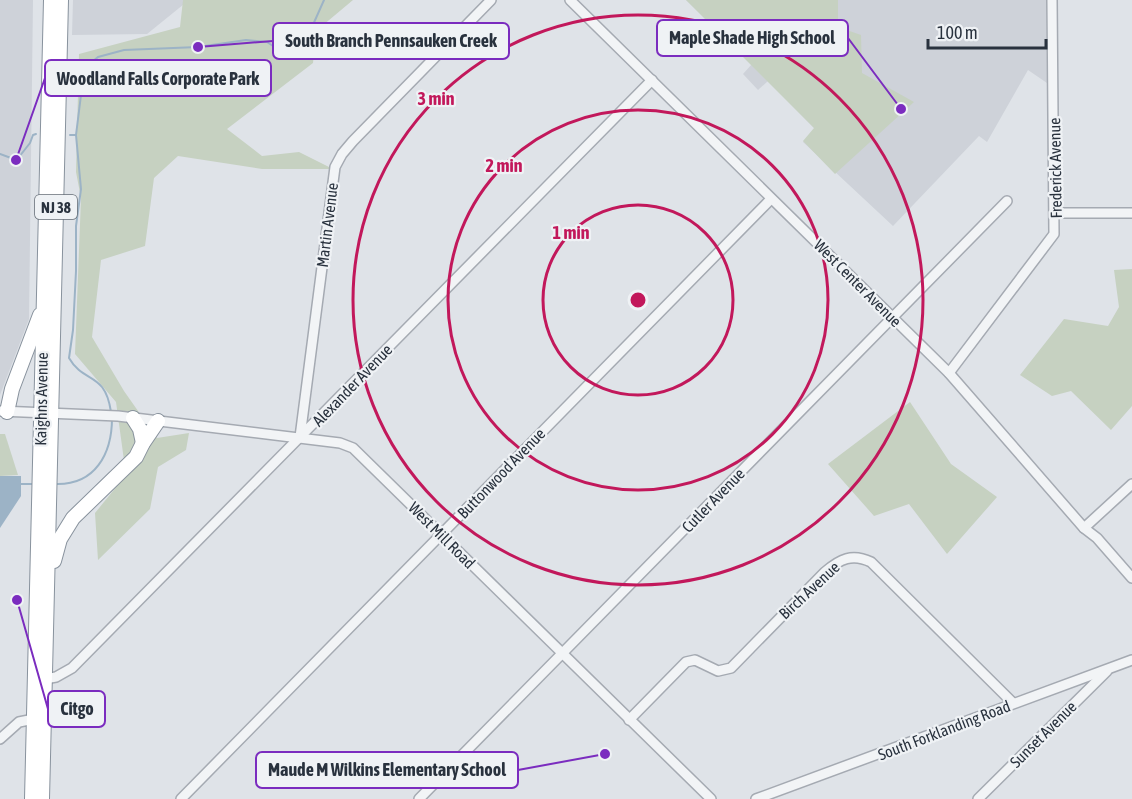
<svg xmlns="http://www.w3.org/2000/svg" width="1132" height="799" font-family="'Asap Condensed',sans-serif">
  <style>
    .built { fill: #ced2d9 }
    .green { fill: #c6d1c1 }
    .water { fill: #9cb3c6 }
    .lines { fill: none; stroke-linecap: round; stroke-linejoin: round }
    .stream { stroke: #9cb3c6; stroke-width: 2 }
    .minor-casing { stroke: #a5aab2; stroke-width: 12 }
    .highway-casing { stroke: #88929d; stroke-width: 16 }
    .minor { stroke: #f2f4f6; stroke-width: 9 }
    .highway { stroke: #fff; stroke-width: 14 }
    .ring { fill: none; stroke: #c2185b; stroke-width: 3 }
    .labels { text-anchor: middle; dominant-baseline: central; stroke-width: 4.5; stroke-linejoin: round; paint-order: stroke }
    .shield { fill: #eff2f5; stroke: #646c75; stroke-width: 1.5 }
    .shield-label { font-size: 15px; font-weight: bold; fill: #29323e }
    .street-label { font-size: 16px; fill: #29323e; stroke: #eff2f5 }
    .centre { fill: #c2185b; stroke: #eff2f5; stroke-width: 3 }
    .ring-label { font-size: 18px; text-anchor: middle; font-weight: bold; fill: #c2185b; stroke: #eff2f5; stroke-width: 4.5; stroke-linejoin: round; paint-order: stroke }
    .leader { fill: none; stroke: #7b2cbf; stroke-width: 2 }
    .callout-dot { fill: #7b2cbf; stroke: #eff2f5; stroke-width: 2 }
    .callout { fill: #eff2f5; stroke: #7b2cbf; stroke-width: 2 }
    .callout-label { font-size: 18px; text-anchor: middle; font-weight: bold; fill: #29323e }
  </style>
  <rect width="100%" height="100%" fill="#dfe3e8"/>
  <g class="built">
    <polygon points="0,0 33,0 29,319 0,395"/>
    <polygon points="73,0 189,0 147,34 72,35"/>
    <polygon points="686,0 1046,0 1047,83 1028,70 987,142 979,136 893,226 803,142 815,129 768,81 758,90 743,74 752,64"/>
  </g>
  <g class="green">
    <polygon points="183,0 353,0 316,31 313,63 227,129 262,156 299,152 333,169 262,169 178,156 154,178 145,246 101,260 92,337 124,391 157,438 189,433 186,450 158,467 150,509 98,560 95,513 126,475 116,402 75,354 81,198 76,172 79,54 180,27"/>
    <polygon points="686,0 838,0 838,27 861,35 862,73 914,102 835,174 803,141 814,128"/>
    <polygon points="1132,269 1132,406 1111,430 1071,391 1052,396 1020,375 1064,319 1108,326 1119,307 1114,270"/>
    <polygon points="910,402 951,464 997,497 947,554 909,504 874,516 828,464"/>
    <polygon points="0,434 5,434 18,475 0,476"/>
  </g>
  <polygon class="water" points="0,476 21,476 21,496 0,528"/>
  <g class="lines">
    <g class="stream">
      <polyline points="70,135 76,135"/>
      <polyline points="0,154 11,158 19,157 30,143 33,135 36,134"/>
      <path d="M111 412C105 371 84 384 69 358L73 330 76 271V226L81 189 76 135 84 71 87 66 98 57 124 50 198 47 246 40 267 42 282 52H291L298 50 304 45 324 0"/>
      <polyline points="20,484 35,484"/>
      <path d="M56 484C95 485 112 454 112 418"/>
    </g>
    <g class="minor-casing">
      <g id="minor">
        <polyline points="570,0 949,373 1084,528 1097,538 1132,578"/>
        <polyline points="1056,213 1132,213"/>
        <polyline points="949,373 1054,234 1052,0"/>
        <polyline points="0,411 118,416 340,443 353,448 711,799"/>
        <polyline points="300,437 335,167 342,154 353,141 491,0"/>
        <polyline points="1084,528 1132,484"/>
        <polyline points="45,679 56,677 72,668 652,80"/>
        <path d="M629 720 686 662 695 660 718 671 731 668 825 572C840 559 852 553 871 562L1013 703"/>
        <polyline points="0,739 19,722 34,719"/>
        <polyline points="181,799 771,199"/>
        <polyline points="419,799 1007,201"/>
        <polyline points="756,799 1132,660"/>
        <polyline points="978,799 1107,671"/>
      </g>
    </g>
    <g class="highway-casing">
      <g id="highway">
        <polyline points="7,412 12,389 40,315"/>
        <polyline points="133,418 140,429 143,443"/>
        <polyline points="54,561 60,539 73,518 136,457 143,443 158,421"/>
        <polyline points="32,799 51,0"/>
        <polyline points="42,799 61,0"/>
      </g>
    </g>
    <use href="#minor" class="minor"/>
    <use href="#highway" class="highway"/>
  </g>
  <g class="ring">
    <circle cx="638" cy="300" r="95"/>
    <circle cx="638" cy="300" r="190"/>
    <circle cx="638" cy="300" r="285"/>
  </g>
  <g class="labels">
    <rect class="shield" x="35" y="195" width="42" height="24" rx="4.5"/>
    <g class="shield-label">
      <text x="56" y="207">NJ 38</text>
    </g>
    <g class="street-label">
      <text transform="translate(1055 168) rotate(-91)">Frederick Avenue</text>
      <text transform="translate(327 225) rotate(-83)">Martin Avenue</text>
      <text transform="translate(858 283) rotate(45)">West Center Avenue</text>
      <text transform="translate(352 385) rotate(-46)">Alexander Avenue</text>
      <text transform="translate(41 399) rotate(-89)">Kaighns Avenue</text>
      <text transform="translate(501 473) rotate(-46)">Buttonwood Avenue</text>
      <text transform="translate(713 500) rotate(-46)">Cutler Avenue</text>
      <text transform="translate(442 535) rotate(45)">West Mill Road</text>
      <text transform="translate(809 590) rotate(-43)">Birch Avenue</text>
      <text transform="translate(944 730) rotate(-21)">South Forklanding Road</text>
      <text transform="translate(1043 734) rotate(-45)">Sunset Avenue</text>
    </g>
  </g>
  <circle cx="638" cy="300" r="9" class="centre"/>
  <g class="ring-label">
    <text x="436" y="105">3 min</text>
    <text x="504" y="172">2 min</text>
    <text x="571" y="239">1 min</text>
  </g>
  <path class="leader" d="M901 109L848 38M198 47L273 41M16 160L45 78M17 600L48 709M605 754L518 770"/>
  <g class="callout-dot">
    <circle cx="901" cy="109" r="6"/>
    <circle cx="198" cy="47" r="6"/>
    <circle cx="16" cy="160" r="6"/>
    <circle cx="17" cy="600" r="6"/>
    <circle cx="605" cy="754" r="6"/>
  </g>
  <g class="callout">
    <rect x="657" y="20" width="191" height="36" rx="6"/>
    <rect x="273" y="23" width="236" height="36" rx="6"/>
    <rect x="45" y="60" width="226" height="36" rx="6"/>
    <rect x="48" y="691" width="57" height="36" rx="6"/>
    <rect x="256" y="752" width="262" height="36" rx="6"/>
  </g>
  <g class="callout-label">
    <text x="752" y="44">Maple Shade High School</text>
    <text x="391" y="47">South Branch Pennsauken Creek</text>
    <text x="158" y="85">Woodland Falls Corporate Park</text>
    <text x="77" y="715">Citgo</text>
    <text x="387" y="776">Maude M Wilkins Elementary School</text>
  </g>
  <path d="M928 39v9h118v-9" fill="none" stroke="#29323e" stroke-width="3"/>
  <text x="937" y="39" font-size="18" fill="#29323e" stroke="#eff2f5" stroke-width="4.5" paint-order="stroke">100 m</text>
</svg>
